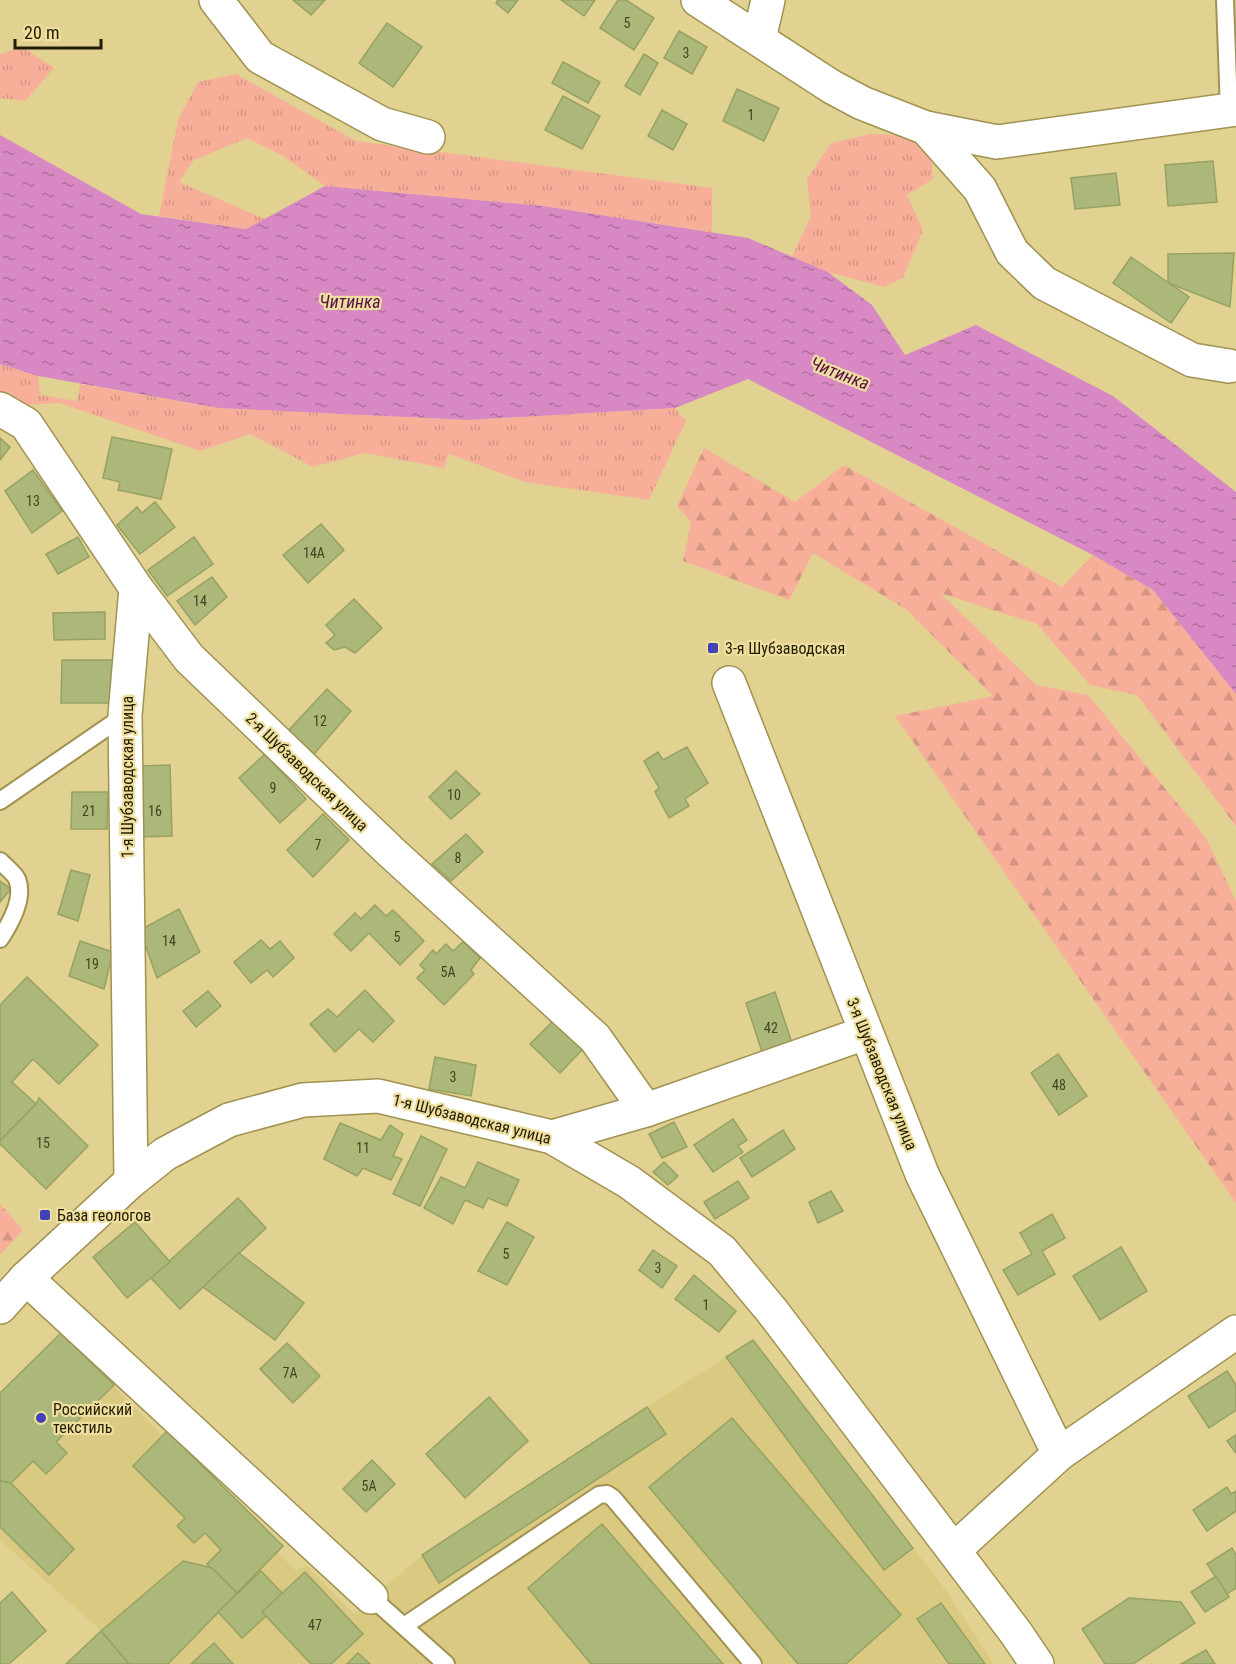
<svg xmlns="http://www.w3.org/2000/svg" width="1236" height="1664" font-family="'Roboto Condensed',sans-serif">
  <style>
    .built { fill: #dac980 }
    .grass { fill: url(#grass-tufts) }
    .forest { fill: url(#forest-firs) }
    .water { fill: url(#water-ripples) }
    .building { fill: #acb879; stroke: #96a163; stroke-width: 1.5 }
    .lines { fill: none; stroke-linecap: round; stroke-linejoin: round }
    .service-casing { stroke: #a09252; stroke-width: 20 }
    .minor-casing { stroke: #a09252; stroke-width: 36 }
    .service { stroke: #fff; stroke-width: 16 }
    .minor { stroke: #fff; stroke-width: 33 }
    .poi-dot { fill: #4241b6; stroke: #eedf9e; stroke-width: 2 }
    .labels { text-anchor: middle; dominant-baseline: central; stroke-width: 4.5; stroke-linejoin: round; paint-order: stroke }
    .number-label { font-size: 14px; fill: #444320 }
    .poi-label { font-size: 16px; fill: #211c02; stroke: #eedf9e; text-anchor: start }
    .street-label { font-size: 16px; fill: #211c02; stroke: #eedf9e }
    .water-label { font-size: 18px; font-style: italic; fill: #57114a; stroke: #eedf9e }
  </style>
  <defs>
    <pattern id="grass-tufts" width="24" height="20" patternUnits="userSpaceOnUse" patternTransform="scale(1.5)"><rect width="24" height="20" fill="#f8af9a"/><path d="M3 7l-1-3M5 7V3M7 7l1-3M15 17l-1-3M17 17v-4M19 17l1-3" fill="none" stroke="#d49683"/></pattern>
    <pattern id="forest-firs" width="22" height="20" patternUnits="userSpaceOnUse" patternTransform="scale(1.5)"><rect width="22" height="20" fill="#f8af9a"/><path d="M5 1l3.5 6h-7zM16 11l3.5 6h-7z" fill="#d49683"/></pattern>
    <pattern id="water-ripples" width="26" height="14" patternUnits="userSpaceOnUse" patternTransform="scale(1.5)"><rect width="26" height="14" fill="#d889c4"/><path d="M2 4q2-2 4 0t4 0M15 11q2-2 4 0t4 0" fill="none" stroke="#af6f9d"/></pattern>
  </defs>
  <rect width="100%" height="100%" fill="#e1d291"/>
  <polygon class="built" points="61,1333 296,1571 306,1565 354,1614 422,1555 647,1407 753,1340 945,1589 994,1664 129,1664 101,1631 0,1540 0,1393"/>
  <g class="grass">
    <polygon points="23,47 54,68 25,101 0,98 0,54"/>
    <polygon points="236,74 356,141 712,188 712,232 543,206 325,186 280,154 247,138 194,160 179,182 265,219 246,229 159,216 178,120 198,82"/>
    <polygon points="871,134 912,136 931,152 933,179 907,195 923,230 903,278 884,287 828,272 792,257 811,216 807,179 831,143"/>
    <polygon points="0,364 38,376 40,395 77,401 80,384 219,408 468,420 675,408 686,421 649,500 525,482 449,454 444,468 365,453 313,467 250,434 201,451 59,403 7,406 0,401"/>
  </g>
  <g class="forest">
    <polygon points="704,448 795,502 844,465 1062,587 1093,555 1153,590 1236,694 1236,826 1137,695 1090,685 1037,624 940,593 1036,685 1088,695 1206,838 1236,901 1236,1203 895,716 993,696 907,610 813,553 789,600 683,561 691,522 677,506"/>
    <polygon points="0,1204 23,1230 0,1255"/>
  </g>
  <polygon class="water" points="0,135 141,214 246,229 325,186 543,206 748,238 828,272 872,305 905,355 976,325 1113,396 1236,492 1236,694 1153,590 1093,555 748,379 675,408 468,420 219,408 38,376 0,364"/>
  <g class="building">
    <polygon points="293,0 325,0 311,15"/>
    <polygon points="498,0 518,0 508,13 496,3"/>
    <polygon points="561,0 595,0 584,16"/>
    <polygon points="618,0 626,0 654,18 634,50 600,28"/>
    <polygon points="387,23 422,47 393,87 359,63"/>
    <polygon points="679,31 707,47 692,74 664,58"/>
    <polygon points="644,54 658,63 640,95 625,86"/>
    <polygon points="563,62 600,82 588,103 552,83"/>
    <polygon points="737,89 779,108 764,141 723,121"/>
    <polygon points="563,96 600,116 582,149 545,130"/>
    <polygon points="662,110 687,124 673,150 648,136"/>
    <polygon points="1213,161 1217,202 1168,206 1165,165"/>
    <polygon points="1116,173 1120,205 1075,209 1071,178"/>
    <polygon points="1234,253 1230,307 1168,283 1168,254"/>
    <polygon points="1131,257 1189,297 1171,323 1113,283"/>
    <polygon points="112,437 172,449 161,499 118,490 120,482 103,478"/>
    <polygon points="0,438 10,447 0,460"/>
    <polygon points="33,470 62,511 32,533 5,491"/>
    <polygon points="155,502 175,527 140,554 117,525 137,507 142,513"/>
    <polygon points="321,524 344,550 308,583 283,555"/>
    <polygon points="78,537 89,557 58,574 46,554"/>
    <polygon points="194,537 213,564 167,596 148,570"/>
    <polygon points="212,577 227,597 195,625 177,601"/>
    <polygon points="354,599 382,628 355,653 345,647 334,650 326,643 335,635 326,625"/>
    <polygon points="105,612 105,639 54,640 53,613"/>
    <polygon points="62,660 115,660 114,703 61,703"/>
    <polygon points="327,689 351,711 314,754 288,731"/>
    <polygon points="687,747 708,783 685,799 689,806 669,818 655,792 659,788 644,761 658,752 663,760"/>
    <polygon points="265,754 306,799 280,823 239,778"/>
    <polygon points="170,765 172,836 138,837 141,766"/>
    <polygon points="456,771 480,794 451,819 429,797"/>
    <polygon points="72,792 108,792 107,829 71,829"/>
    <polygon points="323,814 349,840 313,877 287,850"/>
    <polygon points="466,834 483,852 451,881 432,864"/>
    <polygon points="71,870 90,875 78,921 58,914"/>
    <polygon points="0,881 11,889 0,902"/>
    <polygon points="375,905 386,916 393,910 424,941 400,965 369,933 351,951 334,934 355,913 361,919"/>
    <polygon points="179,909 200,952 157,978 140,930"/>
    <polygon points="261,940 270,949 280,941 294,958 273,977 267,970 251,983 234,962"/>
    <polygon points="80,941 113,952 104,989 69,976"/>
    <polygon points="463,942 480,958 471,970 474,974 444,1005 417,978 425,970 420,965 433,950 436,954 446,944 453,951"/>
    <polygon points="27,977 98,1045 59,1084 33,1059 12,1082 36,1104 0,1141 0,1005"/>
    <polygon points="365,990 394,1021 373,1042 359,1029 335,1052 310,1024 328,1009 337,1017"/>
    <polygon points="208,991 221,1006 196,1027 183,1011"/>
    <polygon points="775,992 795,1052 765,1061 746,1003"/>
    <polygon points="555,1019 584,1048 560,1073 530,1044"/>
    <polygon points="1058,1054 1087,1096 1059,1115 1031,1073"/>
    <polygon points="435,1057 476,1065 471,1096 429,1089"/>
    <polygon points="39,1098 88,1146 46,1189 0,1144 0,1141 36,1104"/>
    <polygon points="733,1119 747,1140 738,1146 743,1152 713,1172 694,1145"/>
    <polygon points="674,1122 687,1147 662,1158 649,1134"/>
    <polygon points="340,1123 381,1140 390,1125 403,1134 393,1156 402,1159 391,1180 363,1168 357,1176 324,1159"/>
    <polygon points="783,1130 795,1149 752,1177 740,1158"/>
    <polygon points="421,1136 447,1149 420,1206 393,1194"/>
    <polygon points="478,1162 519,1180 507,1206 488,1198 483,1208 465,1200 453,1224 424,1208 441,1177 465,1188"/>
    <polygon points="664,1162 678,1176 668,1185 653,1172"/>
    <polygon points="738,1181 749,1198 715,1219 704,1202"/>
    <polygon points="831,1191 843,1211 818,1223 809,1202"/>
    <polygon points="238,1198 266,1228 180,1309 151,1278"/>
    <polygon points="1052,1214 1065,1238 1042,1251 1055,1274 1018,1295 1003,1270 1032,1254 1020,1233"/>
    <polygon points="135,1222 170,1262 127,1298 93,1257"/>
    <polygon points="507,1222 534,1237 507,1285 478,1271"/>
    <polygon points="1121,1247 1147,1291 1100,1320 1073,1276"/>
    <polygon points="653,1250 677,1266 662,1288 639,1270"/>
    <polygon points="239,1253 304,1303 275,1340 203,1287"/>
    <polygon points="694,1275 736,1311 719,1332 675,1299"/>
    <polygon points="61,1333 114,1385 56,1442 67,1453 46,1474 33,1461 11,1483 0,1481 0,1393"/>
    <polygon points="753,1340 913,1548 884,1570 726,1357"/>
    <polygon points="287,1343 320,1376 293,1403 260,1369"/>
    <polygon points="1227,1371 1236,1385 1236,1410 1209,1428 1188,1396"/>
    <polygon points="489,1397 528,1441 465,1498 426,1454"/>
    <polygon points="647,1407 666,1434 439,1583 422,1555"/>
    <polygon points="732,1418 901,1615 846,1664 798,1664 649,1487"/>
    <polygon points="167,1431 283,1546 237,1593 207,1564 221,1550 205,1533 194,1543 177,1526 185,1518 133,1466"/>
    <polygon points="1236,1435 1236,1453 1227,1441"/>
    <polygon points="372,1460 395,1484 366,1512 343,1489"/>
    <polygon points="0,1481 11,1483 74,1549 49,1575 0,1527"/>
    <polygon points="1227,1487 1231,1494 1236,1491 1236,1511 1207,1531 1193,1510"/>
    <polygon points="602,1524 723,1664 591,1664 528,1588"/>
    <polygon points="1232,1548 1236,1555 1236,1588 1227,1594 1207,1564"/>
    <polygon points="183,1561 212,1568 237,1593 168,1664 129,1664 101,1631"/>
    <polygon points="261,1571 283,1594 262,1612 266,1616 242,1638 218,1612"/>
    <polygon points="305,1572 363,1634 331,1664 311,1664 262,1612"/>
    <polygon points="1216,1576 1229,1597 1205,1612 1191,1592"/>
    <polygon points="12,1592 46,1631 9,1664 0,1664 0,1603"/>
    <polygon points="1129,1598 1181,1602 1195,1623 1133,1664 1105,1664 1082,1629"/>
    <polygon points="941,1603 985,1664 949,1664 917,1619"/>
    <polygon points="101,1631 129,1664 66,1664"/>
    <polygon points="214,1643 233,1664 191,1664"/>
    <polygon points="1206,1650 1215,1664 1181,1664"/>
    <polygon points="358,1653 370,1664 347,1664"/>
  </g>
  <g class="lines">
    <g class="service-casing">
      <g id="service">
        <polyline points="1225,0 1229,110"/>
        <polyline points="0,801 125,715"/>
        <path d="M0 861C5 866 14 873 17 879 25 898 10 924 0 939"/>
        <polyline points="371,1597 446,1664"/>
        <polyline points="404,1626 599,1495 607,1494 613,1498 753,1664"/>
      </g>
    </g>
    <g class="minor-casing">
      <g id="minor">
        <polyline points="216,0 260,57 382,124 428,137"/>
        <polyline points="698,0 832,87 862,103 926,128 997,142 1236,109"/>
        <polyline points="759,39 768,0"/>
        <polyline points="926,128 980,189 1012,252 1044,283 1192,360 1229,366"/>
        <polyline points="0,409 26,424 136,588 189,658 391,852 595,1038 646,1110"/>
        <polyline points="729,683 922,1174 1059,1454"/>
        <polyline points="552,1137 646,1110 865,1033"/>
        <polyline points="131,1181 125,715 136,588"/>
        <polyline points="26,1278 371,1597"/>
        <polyline points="0,1307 26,1278 131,1181 165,1154 229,1120 303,1100 378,1096 552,1137 629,1182 722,1251 772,1311 1016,1633 1037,1664"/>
        <polyline points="954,1550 1059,1454 1236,1332"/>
      </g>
    </g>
    <use href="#service" class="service"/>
    <use href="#minor" class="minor"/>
  </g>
  <g class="poi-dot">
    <rect x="707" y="642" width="12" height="12" rx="3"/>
    <rect x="39" y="1209" width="12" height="12" rx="3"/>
    <circle cx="41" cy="1418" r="6"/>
  </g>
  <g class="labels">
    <g class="number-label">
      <text x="627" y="23">5</text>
      <text x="686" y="53">3</text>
      <text x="751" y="115">1</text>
      <text x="33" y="501">13</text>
      <text x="314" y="553">14А</text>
      <text x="200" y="601">14</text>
      <text x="320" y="721">12</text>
      <text x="273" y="788">9</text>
      <text x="454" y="795">10</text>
      <text x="89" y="811">21</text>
      <text x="155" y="811">16</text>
      <text x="318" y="845">7</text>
      <text x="458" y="858">8</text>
      <text x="397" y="937">5</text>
      <text x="169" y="941">14</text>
      <text x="92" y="964">19</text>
      <text x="448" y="972">5А</text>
      <text x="771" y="1028">42</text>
      <text x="453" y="1077">3</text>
      <text x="1059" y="1085">48</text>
      <text x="43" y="1143">15</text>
      <text x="363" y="1148">11</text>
      <text x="506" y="1254">5</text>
      <text x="658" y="1268">3</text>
      <text x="706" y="1305">1</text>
      <text x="290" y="1373">7А</text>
      <text x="369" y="1486">5А</text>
      <text x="315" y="1625">47</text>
    </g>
    <g class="poi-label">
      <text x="725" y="648">3-я Шубзаводская</text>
      <text x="57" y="1215">База геологов</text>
      <text x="53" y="1409">Российский<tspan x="53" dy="18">текстиль</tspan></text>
    </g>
    <g class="street-label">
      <text transform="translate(307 772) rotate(44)">2-я Шубзаводская улица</text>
      <text transform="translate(127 777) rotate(-90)">1-я Шубзаводская улица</text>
      <text transform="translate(882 1074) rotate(68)">3-я Шубзаводская улица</text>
      <text transform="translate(472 1119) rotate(14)">1-я Шубзаводская улица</text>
    </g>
    <g class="water-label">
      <text x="350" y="301">Читинка</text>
      <text transform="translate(840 373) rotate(21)">Читинка</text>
    </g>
  </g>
  <path d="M15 39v9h86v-9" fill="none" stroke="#211c02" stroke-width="3"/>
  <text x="24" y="39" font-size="18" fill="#211c02" stroke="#eedf9e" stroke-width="4.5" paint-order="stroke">20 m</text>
</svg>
